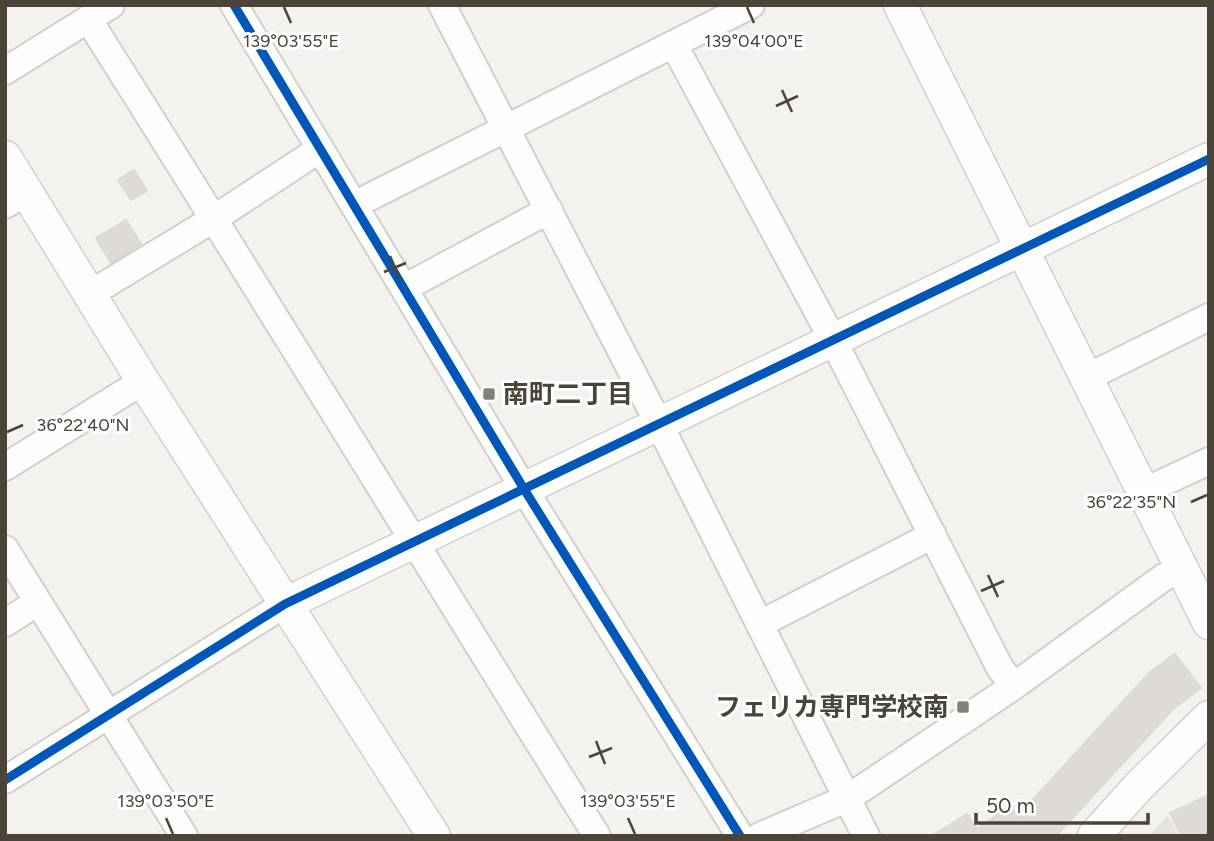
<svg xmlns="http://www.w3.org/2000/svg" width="1214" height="841" font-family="Figtree,'Noto Sans JP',sans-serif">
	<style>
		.parking { fill: #e6e3df }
		.building { fill: #dedbd6; stroke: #dcd9d4; stroke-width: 2 }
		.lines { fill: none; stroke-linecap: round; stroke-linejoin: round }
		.minor-casing { stroke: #d2d0cb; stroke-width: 30 }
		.tertiary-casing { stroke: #d2d0cb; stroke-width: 35 }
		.minor { stroke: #fdfdfc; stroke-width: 26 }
		.tertiary { stroke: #fdfdfc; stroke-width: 32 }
		.cycleway-casing { stroke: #fff; stroke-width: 13 }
		.cycleway { stroke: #0057b8; stroke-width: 9 }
		.ticks { fill: none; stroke: #4b4439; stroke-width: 2.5 }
		.poi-dot { fill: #868178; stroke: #fff; stroke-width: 2.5 }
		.labels { text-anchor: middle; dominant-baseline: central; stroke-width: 6; stroke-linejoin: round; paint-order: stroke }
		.poi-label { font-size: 26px; font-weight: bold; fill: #4b4439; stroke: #fff; text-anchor: start }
		.ticks-label { font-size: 18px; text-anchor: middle; fill: #4b4439; stroke: #fff; stroke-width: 6; stroke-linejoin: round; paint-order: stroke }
	</style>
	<rect width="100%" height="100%" fill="#f4f2ee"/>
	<!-- parking -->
	<path class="parking" d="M 1168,815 L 1178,836 L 1148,836 Z"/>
	<!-- building -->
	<path class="building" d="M 134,170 L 147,191 L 131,200 L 118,180 Z
		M 126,220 L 141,244 L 111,263 L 96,238 Z
		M 1175,654 L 1201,688 L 1173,709 L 1056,836 L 932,836 L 967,814 L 977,829 L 1010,806 L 1017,817 L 1149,673 Z
		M 1209,795 L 1209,836 L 1181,836 L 1170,813 Z"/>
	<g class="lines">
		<defs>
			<path id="minor" d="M 234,5 L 524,489 L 740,836
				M 442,5 L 659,424 L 866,836
				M 88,19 C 260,290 427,564 597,836
				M 674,45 L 833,340 L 1000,668 L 1014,686
				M 5,71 L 111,5
				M 5,205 L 26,192
				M 354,205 L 751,5
				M 404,288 L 549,210
				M 90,294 L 215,218 L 320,149
				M 1086,378 L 1209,317
				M 5,467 L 143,381
				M 1143,492 L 1209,461
				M 5,549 L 184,836
				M 5,623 L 38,602
				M 760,624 L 933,535
				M 5,780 L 285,604
				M 760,836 L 848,798 L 1014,686 L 1164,577 L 1182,570"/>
			<path id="tertiary" d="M 900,5 L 1209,623
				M 5,157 L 143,381 L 434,836
				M 285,604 L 1209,159
				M 1094,836 L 1139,786 L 1209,717"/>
		</defs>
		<!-- minor casing -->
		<use href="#minor" class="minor-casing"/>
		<!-- tertiary casing -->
		<use href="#tertiary" class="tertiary-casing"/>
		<!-- minor -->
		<use href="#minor" class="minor"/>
		<!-- tertiary -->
		<use href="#tertiary" class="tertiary"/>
		<defs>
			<path id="cycleway" d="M 234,5 L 524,489 L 740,836
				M 5,780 L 285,604 L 1209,159"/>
		</defs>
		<!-- cycleway casing -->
		<use href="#cycleway" class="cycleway-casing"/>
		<!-- cycleway -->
		<use href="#cycleway" class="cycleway"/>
	</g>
	<!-- ticks -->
	<path class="ticks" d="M 284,7 L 291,23M 747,7 L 754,23M 782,90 L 792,112M 776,106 L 798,96M 390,256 L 400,279M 384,272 L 406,263M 7,432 L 23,425M 1191,502 L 1207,495M 988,575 L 998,597M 981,591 L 1004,581M 596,741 L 605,764M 589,757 L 612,748M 166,818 L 173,834M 628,818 L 635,834"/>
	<!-- markers -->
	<g class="poi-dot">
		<rect x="482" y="387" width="14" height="14" rx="3.5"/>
		<rect x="956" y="700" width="14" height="14" rx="3.5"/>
	</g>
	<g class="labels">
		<!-- poi labels -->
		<g class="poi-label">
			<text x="503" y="394">南町二丁目</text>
			<text x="949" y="707" text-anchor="end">フェリカ専門学校南</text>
		</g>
	</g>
	<g class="ticks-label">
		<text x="291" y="47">139°03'55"E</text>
		<text x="754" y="47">139°04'00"E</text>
		<text x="83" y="431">36°22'40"N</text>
		<text x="1131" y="508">36°22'35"N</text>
		<text x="166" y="807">139°03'50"E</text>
		<text x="628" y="807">139°03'55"E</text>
	</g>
	<!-- border -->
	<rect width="1214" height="841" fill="none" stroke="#4b4439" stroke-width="14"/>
	<!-- scale -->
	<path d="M976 813v10h172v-10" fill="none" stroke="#4b4439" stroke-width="3.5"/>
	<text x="986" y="813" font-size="21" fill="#4b4439" stroke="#ffffff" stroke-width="5" paint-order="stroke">50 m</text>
</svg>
